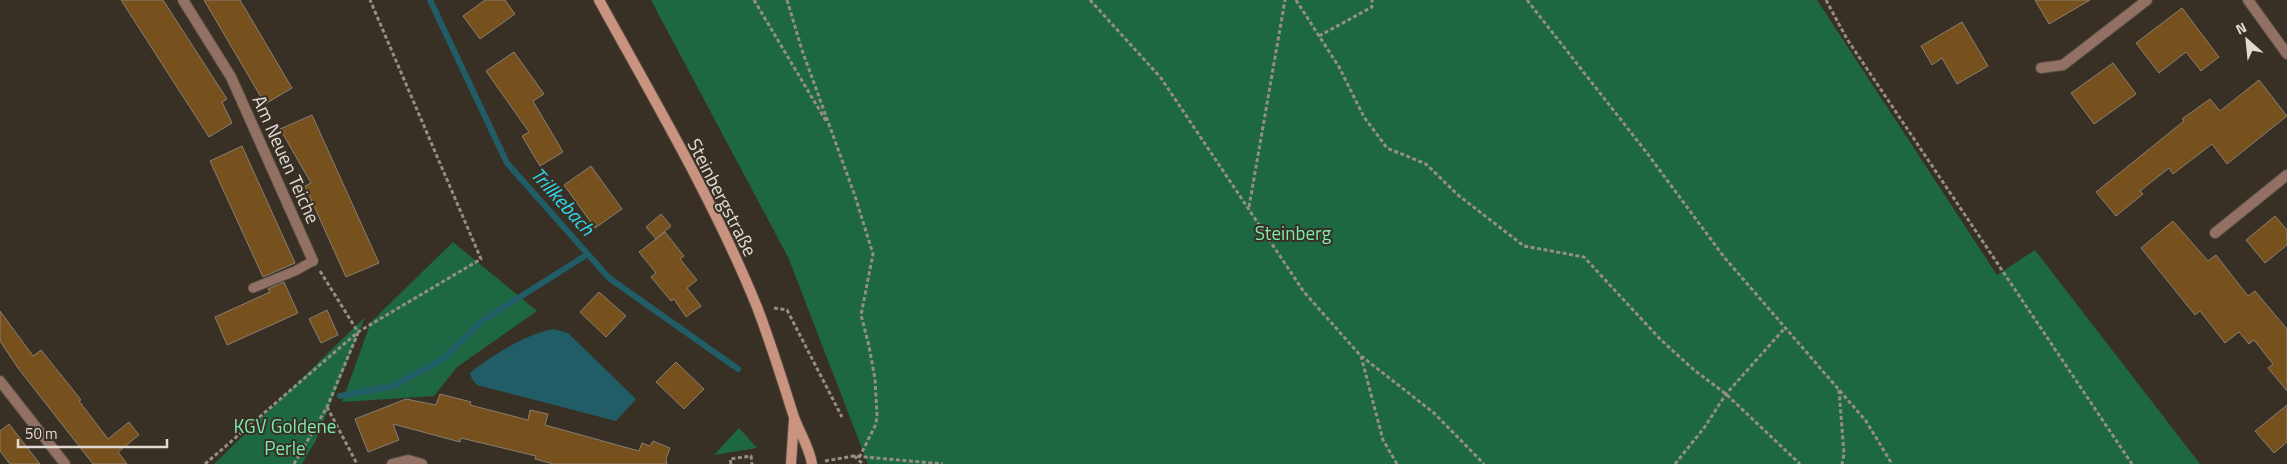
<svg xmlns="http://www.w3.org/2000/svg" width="2287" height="464" font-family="'Titillium Web',sans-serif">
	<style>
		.green { fill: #1d6743 }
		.water { fill: #205d66 }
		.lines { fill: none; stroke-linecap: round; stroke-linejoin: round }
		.stream { stroke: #205d66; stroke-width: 6 }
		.building { fill: #77511d; stroke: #887e72 }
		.lane-casing { stroke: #544b41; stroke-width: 11 }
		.street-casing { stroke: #544b41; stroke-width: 12 }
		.secondary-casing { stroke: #544b41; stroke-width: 12 }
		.path { stroke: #958e85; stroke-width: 3; stroke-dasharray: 4 2.5; stroke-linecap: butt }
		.lane { stroke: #927064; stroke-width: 9 }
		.street { stroke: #927064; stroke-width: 10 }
		.secondary { stroke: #c9937f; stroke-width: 10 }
		.labels { text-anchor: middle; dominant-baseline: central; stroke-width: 4; stroke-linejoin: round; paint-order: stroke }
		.street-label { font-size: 19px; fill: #e1dbd4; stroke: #393025 }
		.park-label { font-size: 19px; fill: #7beaad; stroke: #393025 }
		.water-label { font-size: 20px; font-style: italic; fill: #2cdcf4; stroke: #393025 }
	</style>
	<rect width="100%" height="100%" fill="#393025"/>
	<!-- green -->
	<path class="green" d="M 651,0 L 1817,0 L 1997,275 L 2035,250 L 2200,464 L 868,464 L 788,257 Z
		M 453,242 L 537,311 L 457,367 L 434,396 L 342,402 L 371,322 Z
		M 365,317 L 316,440 L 302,464 L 214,464 Z
		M 739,428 L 757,448 L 714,455 Z"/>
	<!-- water -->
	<path class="water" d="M 554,329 L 568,333 L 636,399 L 616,421 L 477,385 L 472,379 L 470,373 C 492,355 526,334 554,329 Z"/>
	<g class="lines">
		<!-- stream -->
		<path class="stream" d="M 430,0 L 507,163 L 609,278 L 738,369
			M 340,396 L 393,386 L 443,359 L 482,321 L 588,254"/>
	</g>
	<!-- building -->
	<path class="building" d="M 121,0 L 163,0 L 227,99 L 222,102 L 232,123 L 209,137 Z
		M 204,0 L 240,0 L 292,88 L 265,104 Z
		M 485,0 L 505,0 L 515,14 L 480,39 L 463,16 Z
		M 2035,0 L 2090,0 L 2049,24 Z
		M 2182,8 L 2219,57 L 2201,71 L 2186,52 L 2159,73 L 2136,43 Z
		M 1962,22 L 1988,66 L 1957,84 L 1942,58 L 1932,65 L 1921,46 Z
		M 514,52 L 544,94 L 533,101 L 563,152 L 540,166 L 522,136 L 529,132 L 486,71 Z
		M 2113,63 L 2136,94 L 2094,124 L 2071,93 Z
		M 2259,80 L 2287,116 L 2227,164 L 2212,144 L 2173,174 L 2169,168 L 2140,191 L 2143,194 L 2116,216 L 2096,192 L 2184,121 L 2182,119 L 2210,99 L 2220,111 Z
		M 312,115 L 379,263 L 346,277 L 305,186 L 311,183 L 280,129 Z
		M 242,146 L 295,263 L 263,277 L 210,161 Z
		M 591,166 L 622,209 L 595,228 L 564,185 Z
		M 661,214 L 671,226 L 656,239 L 646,227 Z
		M 2275,216 L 2287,230 L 2287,245 L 2265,263 L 2246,240 Z
		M 2173,221 L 2208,261 L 2216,255 L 2248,296 L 2255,291 L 2287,329 L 2287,391 L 2268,368 L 2273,364 L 2254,340 L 2249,344 L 2239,332 L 2225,343 L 2200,311 L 2195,315 L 2141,248 Z
		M 665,232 L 684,256 L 680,259 L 697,280 L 687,288 L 701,306 L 686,317 L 674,299 L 671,301 L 651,277 L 656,273 L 639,252 Z
		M 284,282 L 298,313 L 227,345 L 215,317 L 270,292 L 268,289 Z
		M 599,292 L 626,316 L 606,337 L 580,312 Z
		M 327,310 L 338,335 L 321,343 L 309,319 Z
		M 0,311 L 33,356 L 41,350 L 81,400 L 79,401 L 108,439 L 129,422 L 139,435 L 118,452 L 127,464 L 93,464 L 18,368 L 0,341 Z
		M 676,362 L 704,389 L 684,409 L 656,382 Z
		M 440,394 L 471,402 L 470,405 L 528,420 L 530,410 L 548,414 L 545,425 L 639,451 L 642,443 L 650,446 L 653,441 L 670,448 L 666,459 L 667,464 L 553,464 L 535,459 L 536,456 L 461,438 L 460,442 L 393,424 L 399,440 L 368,452 L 355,419 L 406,399 L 436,405 Z
		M 2287,405 L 2287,442 L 2274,453 L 2255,431 Z
		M 9,424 L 40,464 L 10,464 L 0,451 L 0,431 Z"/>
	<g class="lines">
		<defs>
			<path id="lane" d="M 253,288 L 295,271 L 313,261"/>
			<path id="street" d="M 183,0 L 231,77 L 313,261
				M 2248,0 L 2287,54
				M 2041,68 L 2063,65 L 2147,0
				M 2215,233 L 2287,175
				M 0,381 L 65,464
				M 392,464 L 408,460 L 422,464"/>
			<path id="secondary" d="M 599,0 C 654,100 714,201 757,307 C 770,341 781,376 792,411 C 797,429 809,445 812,464
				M 791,464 L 794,419"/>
		</defs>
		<!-- lane casing -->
		<use href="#lane" class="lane-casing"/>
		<!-- street casing -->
		<use href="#street" class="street-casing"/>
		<!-- secondary casing -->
		<use href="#secondary" class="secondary-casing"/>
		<!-- path -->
		<path class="path" d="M 754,0 L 826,121
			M 787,0 L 802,50 L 855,196 L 873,254 L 861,315 L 869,346 L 875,379 L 877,415 L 876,424 L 860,456
			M 1090,0 L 1161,78 L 1304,292 L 1360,355 L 1434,413 L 1484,464
			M 1296,0 L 1339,67 L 1364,117 L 1387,148 L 1426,164 L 1458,195 L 1524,246 L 1584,257 L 1660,339 L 1694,370 L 1726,394 L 1800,464
			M 1527,0 L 1647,153 L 1724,257 L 1866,421 L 1892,464
			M 1826,0 L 1847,39 L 2132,464
			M 1319,36 L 1372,7 L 1372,0
			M 1249,207 L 1285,0
			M 320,271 L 358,332
			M 774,308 L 787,310 L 842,417
			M 1361,356 L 1383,440 L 1397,464
			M 1839,390 L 1844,454 L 1842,464
			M 327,407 L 357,464
			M 854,456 L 863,464
			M 825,461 L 854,456 L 943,464
			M 205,464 L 358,332 L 481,259 L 370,0
			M 294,464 L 327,407 L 358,333
			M 731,464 L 730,459 L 751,456 L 752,464
			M 1675,464 L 1704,428 L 1726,394 L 1784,329"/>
		<!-- lane -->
		<use href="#lane" class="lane"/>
		<!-- street -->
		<use href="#street" class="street"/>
		<!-- secondary -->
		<use href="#secondary" class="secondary"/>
	</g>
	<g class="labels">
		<!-- street labels -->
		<g class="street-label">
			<text transform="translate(287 159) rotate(66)">Am Neuen Teiche</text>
			<text transform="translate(723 197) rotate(63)">Steinbergstraße</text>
		</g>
		<!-- park labels -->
		<g class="park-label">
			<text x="1293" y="232">Steinberg</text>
			<text x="285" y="425">KGV Goldene<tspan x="285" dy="22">Perle</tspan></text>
		</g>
		<!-- water labels -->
		<g class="water-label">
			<text transform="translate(563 201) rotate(48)">Trillkebach</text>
		</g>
	</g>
	<!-- north arrow -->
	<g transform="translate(2247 40) rotate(333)" stroke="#393025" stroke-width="4" paint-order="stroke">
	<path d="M0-4L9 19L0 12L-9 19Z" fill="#e1dbd4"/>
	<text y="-8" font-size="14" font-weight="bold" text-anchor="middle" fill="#e1dbd4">N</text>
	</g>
	<!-- scale -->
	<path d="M18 439v8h149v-8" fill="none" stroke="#e1dbd4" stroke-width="2.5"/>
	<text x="25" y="439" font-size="15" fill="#e1dbd4" stroke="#393025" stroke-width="4" paint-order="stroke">50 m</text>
</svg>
